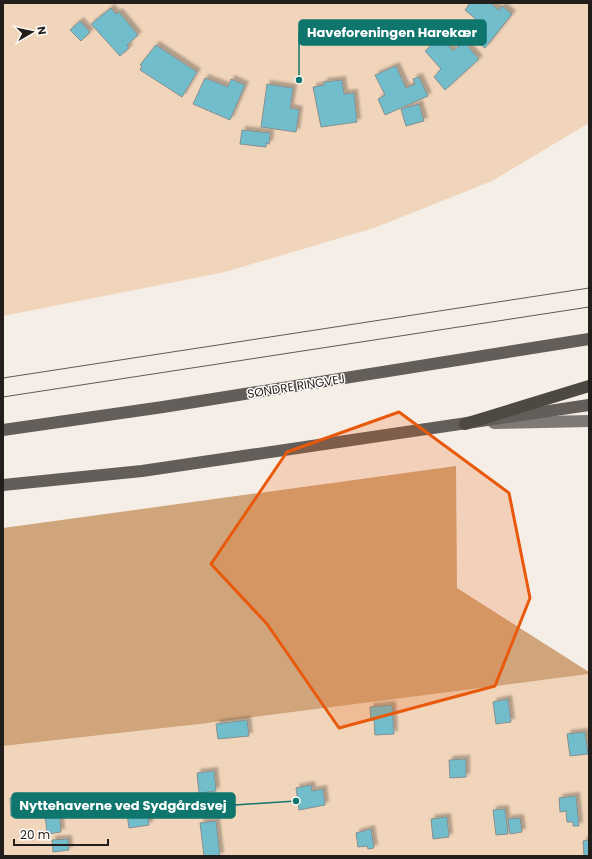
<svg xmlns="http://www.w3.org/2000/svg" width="592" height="859" font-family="Poppins,sans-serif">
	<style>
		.green { fill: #f1d5ba }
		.forest { fill: #d1a57b }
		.building { fill: #72bdcb; stroke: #858f90; filter: url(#shadow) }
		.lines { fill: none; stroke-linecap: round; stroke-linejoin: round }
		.secondary { stroke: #7e7975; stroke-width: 12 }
		.primary { stroke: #645e5a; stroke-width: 12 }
		.highway { stroke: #4d4842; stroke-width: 12 }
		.tram { stroke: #5f5b58; stroke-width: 1 }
		.marked { fill: #e8590c; fill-opacity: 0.2; stroke: #e8590c; stroke-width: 3; stroke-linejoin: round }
		.labels { text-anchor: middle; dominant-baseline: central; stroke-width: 3; stroke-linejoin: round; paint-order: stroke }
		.street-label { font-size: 12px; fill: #211e1c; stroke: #fffcf9 }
		.leader { fill: none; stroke: #0f766e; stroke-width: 1.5 }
		.callout-dot { fill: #0f766e; stroke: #fffcf9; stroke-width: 1.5 }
		.callout { fill: #0f766e; stroke: #0f766e; stroke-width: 1.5 }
		.callout-label { font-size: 13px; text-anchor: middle; font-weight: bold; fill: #fff }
	</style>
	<defs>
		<filter id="shadow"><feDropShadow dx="3.5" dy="-3.5" stdDeviation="1" flood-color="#0004"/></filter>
	</defs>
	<rect width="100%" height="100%" fill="#f5eee7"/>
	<!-- green -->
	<path class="green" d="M 3,3 L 589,3 L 589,123 L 492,181 L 374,228 L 225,272 L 3,316 Z
		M 589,674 L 589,856 L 3,856 L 3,746 L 200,724 Z"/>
	<!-- forest -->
	<path class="forest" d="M 456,466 L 457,588 L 589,672 L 589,674 L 200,724 L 3,746 L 3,528 Z"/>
	<!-- building -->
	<path class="building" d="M 470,3 L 490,3 L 499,10 L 502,6 L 512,14 L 485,48 L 473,39 L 484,26 L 465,10 Z
		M 111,8 L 116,14 L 119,12 L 138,35 L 127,45 L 129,48 L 120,56 L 91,24 Z
		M 80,21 L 90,32 L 81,41 L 70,30 Z
		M 441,37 L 453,51 L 464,42 L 479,59 L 445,90 L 434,77 L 441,69 L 425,51 Z
		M 156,45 L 197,72 L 182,97 L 140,70 L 142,66 L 140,65 Z
		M 396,66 L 406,88 L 415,84 L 413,79 L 419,77 L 428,96 L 385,115 L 378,99 L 385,95 L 375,75 Z
		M 205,78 L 228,87 L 231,79 L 245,85 L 230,120 L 193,104 Z
		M 342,80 L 344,94 L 354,93 L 357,122 L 321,127 L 313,87 L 324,85 L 324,82 Z
		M 267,84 L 293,88 L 290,108 L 299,110 L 296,132 L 261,127 Z
		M 419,104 L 424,121 L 406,126 L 401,109 Z
		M 242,130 L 270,133 L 269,144 L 266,143 L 266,147 L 240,144 Z
		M 508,699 L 511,722 L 496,724 L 493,702 Z
		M 392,705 L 394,734 L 375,735 L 374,720 L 371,720 L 370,707 Z
		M 247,720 L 249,736 L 218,739 L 216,724 Z
		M 585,732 L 588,754 L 570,756 L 567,734 Z
		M 466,759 L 466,777 L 450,778 L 449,760 Z
		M 214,771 L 216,791 L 199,793 L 197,773 Z
		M 311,785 L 312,791 L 323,789 L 325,805 L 299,810 L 296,788 Z
		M 576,796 L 579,826 L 573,826 L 573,822 L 567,822 L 566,811 L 560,812 L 559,798 Z
		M 21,797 L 23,815 L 11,816 L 10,798 Z
		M 147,809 L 149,825 L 129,828 L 127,814 Z
		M 505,809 L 508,834 L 496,835 L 493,810 Z
		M 59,811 L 61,832 L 47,834 L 45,813 Z
		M 447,817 L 449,837 L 433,839 L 431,819 Z
		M 520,818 L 522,832 L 510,834 L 508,819 Z
		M 216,821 L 220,856 L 204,856 L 200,823 Z
		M 371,829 L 374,848 L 368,849 L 367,846 L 358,847 L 356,833 Z
		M 68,839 L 69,850 L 53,852 L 52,840 Z
		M 589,840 L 589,856 L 584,856 L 583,841 Z"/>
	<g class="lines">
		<!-- secondary -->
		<path class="secondary" d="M 494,423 L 589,421"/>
		<!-- primary -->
		<path class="primary" d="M 3,430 L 163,407 L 589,339
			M 3,485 L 142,471 L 589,405"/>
		<!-- highway -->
		<path class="highway" d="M 465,424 L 589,386"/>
		<!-- tram -->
		<path class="tram" d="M 3,378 L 589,288
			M 3,397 L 589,307"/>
	</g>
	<!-- marked area -->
	<path class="marked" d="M 399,412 L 509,493 L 530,598 L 495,686 L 339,728 L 267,624 L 211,564 L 287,452 Z"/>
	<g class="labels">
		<!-- street labels -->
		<g class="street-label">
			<text transform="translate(296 386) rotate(-9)">SØNDRE RINGVEJ</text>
		</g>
	</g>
	<!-- callouts -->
	<path class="leader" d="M299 80L299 33M296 801L235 805"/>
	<g class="callout-dot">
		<circle cx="299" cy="80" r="4"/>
		<circle cx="296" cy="801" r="4"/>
	</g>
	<g class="callout">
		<rect x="299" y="20" width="187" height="25" rx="4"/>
		<rect x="12" y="793" width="223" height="25" rx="4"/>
	</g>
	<g class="callout-label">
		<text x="392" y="37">Haveforeningen Harekær</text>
		<text x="123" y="810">Nyttehaverne ved Sydgårdsvej</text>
	</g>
	<!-- border -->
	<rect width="592" height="859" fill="none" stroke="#211e1c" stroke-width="8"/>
	<!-- north arrow -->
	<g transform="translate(32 32) rotate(81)" stroke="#fffcf9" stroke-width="3" paint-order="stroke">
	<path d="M0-3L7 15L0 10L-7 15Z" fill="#211e1c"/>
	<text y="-6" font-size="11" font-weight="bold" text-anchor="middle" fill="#211e1c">N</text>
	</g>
	<!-- scale -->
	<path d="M14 839v6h94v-6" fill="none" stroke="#211e1c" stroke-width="2"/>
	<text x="20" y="839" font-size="12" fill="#211e1c" stroke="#fffcf9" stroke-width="3" paint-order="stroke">20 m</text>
</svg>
